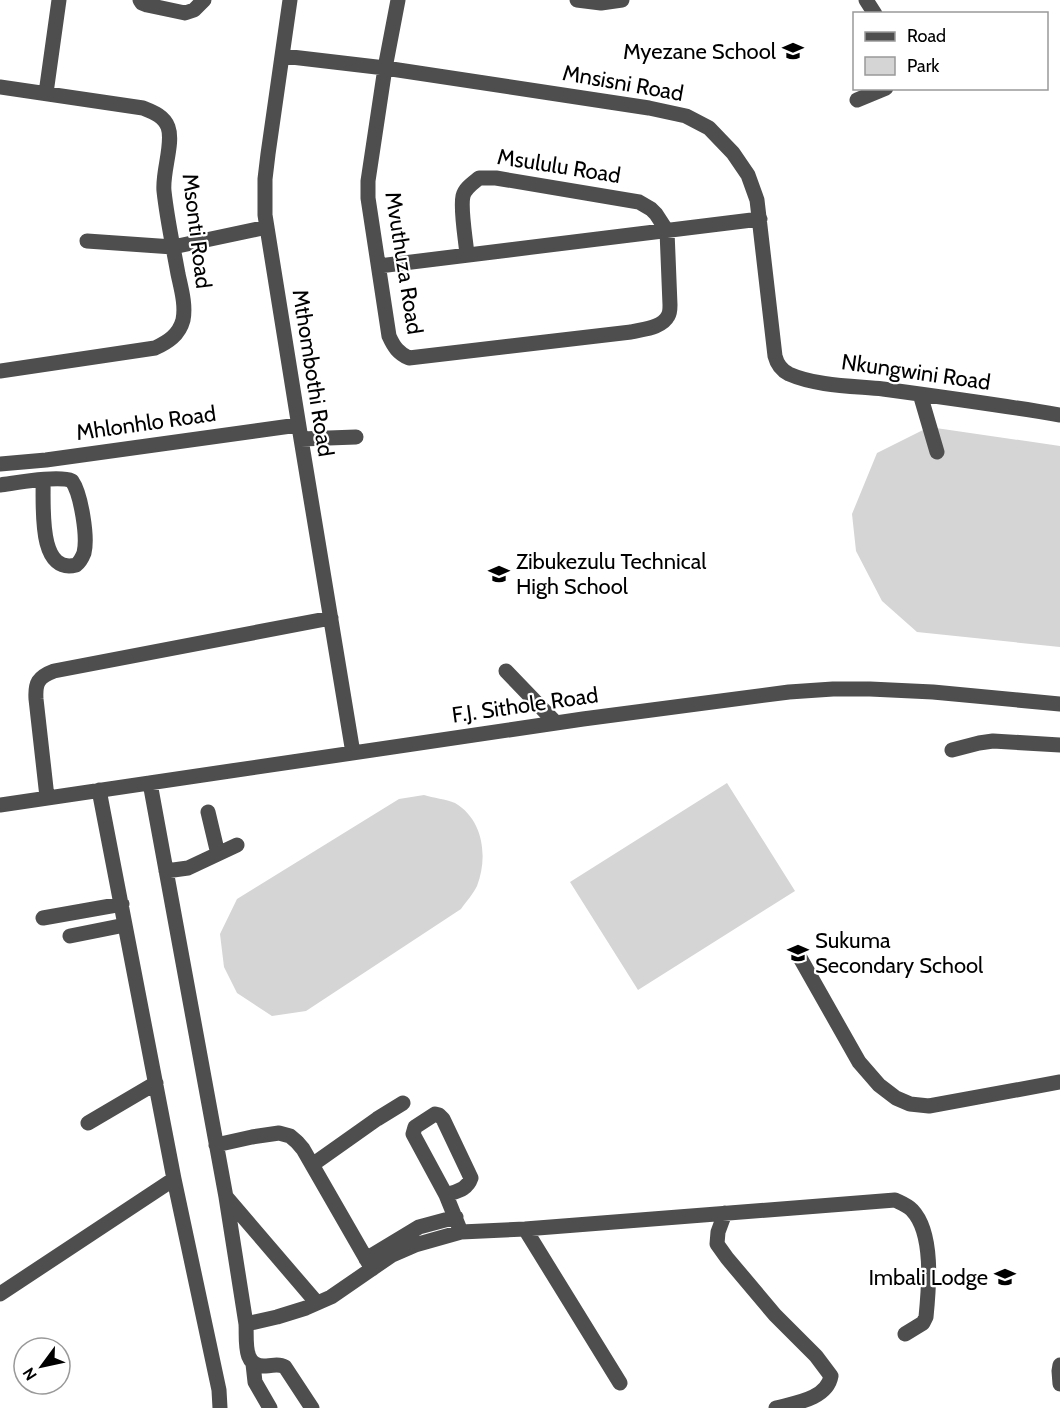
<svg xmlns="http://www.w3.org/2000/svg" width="1060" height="1408" font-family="Cabin,sans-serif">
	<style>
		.green { fill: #d5d5d5 }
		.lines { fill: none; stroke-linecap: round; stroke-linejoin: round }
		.minor { stroke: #4e4e4e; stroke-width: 15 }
		.labels { text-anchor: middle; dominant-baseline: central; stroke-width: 4.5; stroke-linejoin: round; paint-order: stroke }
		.poi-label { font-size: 22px; fill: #000; stroke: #fff; text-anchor: end }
		.street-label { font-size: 22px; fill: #000; stroke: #fff }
	</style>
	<rect width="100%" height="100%" fill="#fff"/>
	<!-- green -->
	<path class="green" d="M 929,427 L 1060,446 L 1060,647 L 917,632 L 882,601 L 856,551 L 852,514 L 877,453 Z
		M 727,783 L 795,891 L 638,990 L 570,882 Z
		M 424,795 C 433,798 446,799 455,803 C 484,820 488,858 477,886 C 473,894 466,902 461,909 L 306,1011 L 272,1016 L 237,993 L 224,967 L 220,934 L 237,899 L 399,799 Z"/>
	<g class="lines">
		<!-- minor -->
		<path class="minor" d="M 140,0 L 142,3 L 147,5 L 185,13 L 194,10 L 204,0
			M 290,0 L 268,154 L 265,179 L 265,215 L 301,439 L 353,753
			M 398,0 L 385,68 L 368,181 L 368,198 L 389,336 C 394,347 398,353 409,358 L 631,332 C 643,329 662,328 668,316 C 670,313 670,309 670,305 L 667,231 L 656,214 L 651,209 L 639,202 L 496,178 L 479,178 C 473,183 465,188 463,196 C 460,209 466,241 467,255
			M 577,0 L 601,3 L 622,0
			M 866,0 L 875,14
			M 283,56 L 385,68 L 649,108 L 686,116 L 709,128 L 733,153 L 748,175 L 757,200 L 775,356 C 777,364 781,370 789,374 C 816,386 853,386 883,389 C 942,397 1001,405 1060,415
			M 0,87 L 143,108 C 153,112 164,116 168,127 C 174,143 162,172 164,191 C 167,219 173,246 178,274 C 181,288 186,305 183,320 C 179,335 168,342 155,348 L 0,371
			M 46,93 L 59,0
			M 857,100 L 886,88
			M 87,241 L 173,247 L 267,227
			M 379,266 L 760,219
			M 920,394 L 937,452
			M 301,439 L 356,437
			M 0,464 L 46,460 L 298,425
			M 0,485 C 16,483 59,475 72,481 C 81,494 88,537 84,553 C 82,558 80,562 76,565 C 37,575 44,503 43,480
			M 506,671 L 556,723
			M 952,750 L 979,743 L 993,741 L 1060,745
			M 150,783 L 226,1197 L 246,1324 L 277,1317 L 306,1308 L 331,1297 L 392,1255 L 415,1245 L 461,1232 L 525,1229 L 895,1200 C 901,1203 907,1205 912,1210 C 934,1233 929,1287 926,1317 L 923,1323 L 905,1334
			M 99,790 L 174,1179 L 219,1390 L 220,1408
			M 47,797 L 36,699 C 35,683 38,677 54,671 L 331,618
			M 0,805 L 583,719 L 789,692 L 833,689 L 870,689 L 933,692 L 1060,704
			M 208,812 L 218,854
			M 166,871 L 188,868 L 237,845
			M 43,918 L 122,904
			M 70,936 L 125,925
			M 799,956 L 859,1062 L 879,1085 L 896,1098 L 910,1104 L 929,1106 L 1060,1082
			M 88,1123 L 156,1083
			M 216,1145 L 252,1137 L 279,1133 L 290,1136 L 297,1142 L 303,1149 L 372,1269
			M 312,1165 L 377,1119 L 403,1103
			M 446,1195 C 457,1191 467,1190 471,1178 L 443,1119 L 439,1115 L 435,1114 L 415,1127 L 413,1134 L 446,1195 L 461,1232
			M 227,1198 L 317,1303
			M 725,1213 L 718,1232 L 717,1244 L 727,1258 L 775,1315 L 816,1356 L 831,1376 C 827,1399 795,1403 776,1408
			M 525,1229 L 620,1383
			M 366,1259 L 419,1227 L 456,1217
			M 0,1294 L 174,1179
			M 246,1324 C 247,1340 242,1368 266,1366 C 273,1366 278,1363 285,1367 L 312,1408
			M 253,1364 L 255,1382 L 270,1408
			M 1060,1365 L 1059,1371 L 1060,1384"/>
	</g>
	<!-- icons -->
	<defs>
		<symbol id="school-bare" viewBox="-9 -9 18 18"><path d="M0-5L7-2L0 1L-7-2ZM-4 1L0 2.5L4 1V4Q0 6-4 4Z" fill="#000" stroke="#fff" stroke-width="2.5" paint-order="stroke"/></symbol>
	</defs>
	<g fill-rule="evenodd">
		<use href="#school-bare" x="778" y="36" width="30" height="30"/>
		<use href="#school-bare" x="484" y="559" width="30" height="30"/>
		<use href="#school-bare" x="783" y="938" width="30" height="30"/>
		<use href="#school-bare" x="990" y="1262" width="30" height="30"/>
	</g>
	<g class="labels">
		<!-- poi labels -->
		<g class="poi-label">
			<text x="776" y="51">Myezane School</text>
			<text x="516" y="561" text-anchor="start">Zibukezulu Technical<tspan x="516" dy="25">High School</tspan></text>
			<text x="815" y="940" text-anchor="start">Sukuma<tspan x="815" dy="25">Secondary School</tspan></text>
			<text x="988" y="1277">Imbali Lodge</text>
		</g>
		<!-- street labels -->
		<g class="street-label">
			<text transform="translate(623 83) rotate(10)">Mnsisni Road</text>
			<text transform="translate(559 166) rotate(9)">Msululu Road</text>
			<text transform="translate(197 231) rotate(83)">Msonti Road</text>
			<text transform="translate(404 263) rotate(81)">Mvuthuza Road</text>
			<text transform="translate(916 372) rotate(8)">Nkungwini Road</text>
			<text transform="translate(313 373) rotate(81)">Mthombothi Road</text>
			<text transform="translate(146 423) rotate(-8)">Mhlonhlo Road</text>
			<text transform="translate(525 705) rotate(-8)">F.J. Sithole Road</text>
		</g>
	</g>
	<!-- legend -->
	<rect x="853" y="12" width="195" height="78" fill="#ffffff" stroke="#999999" stroke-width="1.5"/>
	<rect x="865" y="32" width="30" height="9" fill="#4e4e4e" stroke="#999999" stroke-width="1.5"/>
	<text x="907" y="42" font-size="18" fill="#000000">Road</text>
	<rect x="865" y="57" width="30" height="18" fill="#d5d5d5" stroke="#999999" stroke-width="1.5"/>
	<text x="907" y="72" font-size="18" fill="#000000">Park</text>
	<!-- north arrow -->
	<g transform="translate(42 1366) rotate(237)"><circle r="28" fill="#ffffff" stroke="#999999" stroke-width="1.5"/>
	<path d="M0-4.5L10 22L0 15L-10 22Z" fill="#000000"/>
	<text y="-9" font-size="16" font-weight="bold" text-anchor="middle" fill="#000000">N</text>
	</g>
</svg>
